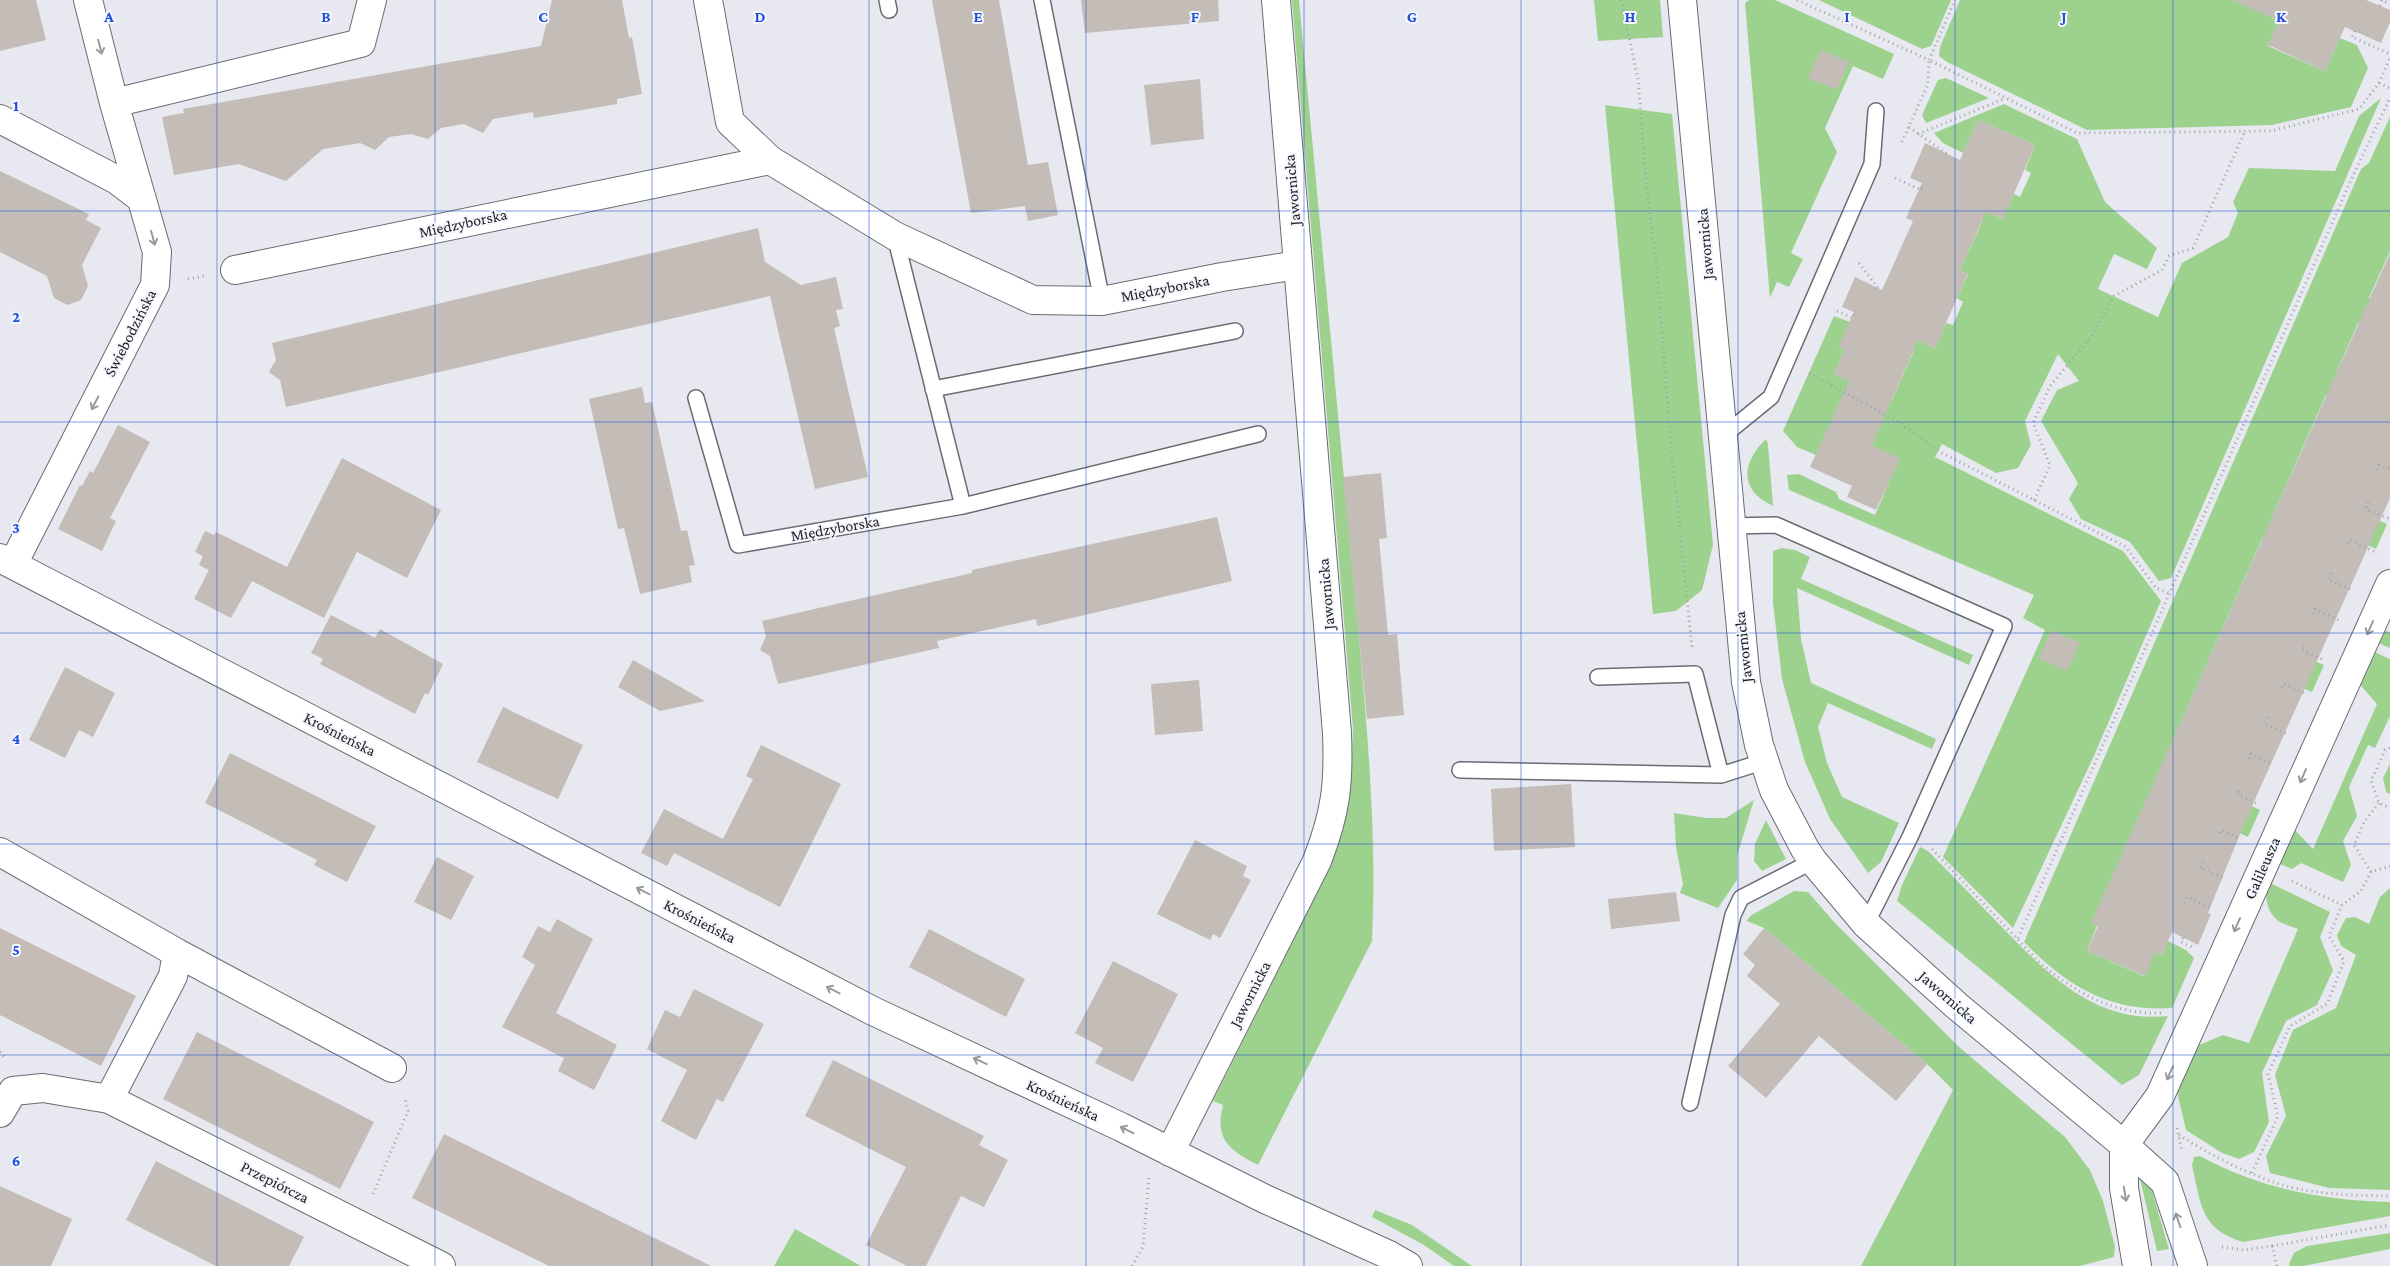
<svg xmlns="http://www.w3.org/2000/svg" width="2390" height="1266" font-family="'Crimson Pro',serif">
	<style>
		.green { fill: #9dd28e }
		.building { fill: #c3bcb7 }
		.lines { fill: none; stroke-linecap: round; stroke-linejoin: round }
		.service-casing { stroke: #6b6c73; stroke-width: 18 }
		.minor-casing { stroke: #6b6c73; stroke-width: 30 }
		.path { stroke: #a2a2a8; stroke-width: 3; stroke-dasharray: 1 4; stroke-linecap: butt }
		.service { stroke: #fff; stroke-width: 15 }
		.minor { stroke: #fff; stroke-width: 28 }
		.oneway { stroke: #9a9a9b }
		.grid { fill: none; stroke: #1d4ed8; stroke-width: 1; stroke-opacity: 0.55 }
		.labels { text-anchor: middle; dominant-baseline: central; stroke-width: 4; stroke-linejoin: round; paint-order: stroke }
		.street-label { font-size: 16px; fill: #1e1f21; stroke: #f5f6fe }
		.grid-label { font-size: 16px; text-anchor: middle; font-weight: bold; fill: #1d4ed8; stroke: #f5f6fe; stroke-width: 4; stroke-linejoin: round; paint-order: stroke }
	</style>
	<rect width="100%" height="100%" fill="#e8e8f0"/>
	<!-- green -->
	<path class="green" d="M 1292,0 L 1299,0 L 1359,638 C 1368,738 1377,840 1372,941 L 1258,1165 C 1230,1150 1214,1140 1223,1105 L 1213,1101 L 1328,871 L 1344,823 L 1351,779 L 1353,729 Z
		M 1594,0 L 1660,0 L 1663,37 L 1598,41 Z
		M 1749,0 L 1775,0 L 1894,54 L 1883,79 L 1853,66 L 1825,128 L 1837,152 L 1791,253 L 1803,259 L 1789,287 L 1777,282 L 1770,298 L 1745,3 Z
		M 1819,0 L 1951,0 L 1931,46 L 1922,49 Z
		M 1960,0 L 2280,0 L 2272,18 L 2279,21 L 2268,46 L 2325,71 L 2340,38 L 2357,45 L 2368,68 L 2351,107 L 2272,125 L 2087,130 L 1947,62 L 1939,56 L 1940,47 Z
		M 1946,78 L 1989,98 L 1926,123 L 1922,115 L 1938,80 Z
		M 2381,98 L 2171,578 L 2159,581 L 2130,542 L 2081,519 L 2069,499 L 2078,483 L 2041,421 L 2057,390 L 2079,381 L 2058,354 L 2025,421 L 2031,445 L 2018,468 L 1996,473 L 1942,444 L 1935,457 L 2123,551 L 2161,601 L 2093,758 L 2013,928 L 1943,857 L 2045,630 L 2023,618 L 2034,595 L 1789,490 L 1787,475 L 1799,474 L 1836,492 L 1839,499 L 1875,515 L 1899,459 L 1816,455 L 1797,447 L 1783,431 L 1834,316 L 1850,322 L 1839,347 L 1845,349 L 1834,374 L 1892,400 L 1914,350 L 1911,337 L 1935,348 L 1946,323 L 1953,325 L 1963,302 L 1957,298 L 1968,274 L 1960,270 L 1982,222 L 1979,208 L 2002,219 L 2014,194 L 2020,197 L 2031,173 L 2025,170 L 2035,145 L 1978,120 L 1963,153 L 1943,143 L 1934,133 L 2004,104 L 2077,139 L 2105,202 L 2157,248 L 2147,269 L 2114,254 L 2098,289 L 2158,317 L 2182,263 L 2228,237 L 2238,213 L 2233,202 L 2249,168 L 2335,171 L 2359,116 Z
		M 1605,105 L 1672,114 L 1713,545 L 1702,590 L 1676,611 L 1653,614 Z
		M 2390,117 L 2390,251 L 2369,298 L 2376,301 L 2365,325 L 2358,323 L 2337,371 L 2343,374 L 2333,397 L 2326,395 L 2273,515 L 2279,518 L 2269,541 L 2262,539 L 2145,803 L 2087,951 L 2144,976 L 2155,952 L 2162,955 L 2168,941 L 2186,950 L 2194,958 L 2172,1008 C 2109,1012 2067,986 2024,942 L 2361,169 L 2369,163 Z
		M 1766,439 L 1768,444 L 1773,506 C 1738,490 1742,462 1766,439 Z
		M 2361,513 L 2387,524 L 2376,549 L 2340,532 Z
		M 1782,548 L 1795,550 L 1810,557 L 1801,579 L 1973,655 L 1969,665 L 1797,588 L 1801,639 L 1811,683 L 1936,739 L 1932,749 L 1828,703 L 1818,727 L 1827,763 L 1842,797 L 1899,823 L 1881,862 L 1868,873 L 1830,819 L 1805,762 L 1782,679 L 1773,603 L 1773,551 Z
		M 2387,631 L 2390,632 L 2390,648 L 2374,641 L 2382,632 Z
		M 2285,648 L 2324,665 L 2312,692 L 2272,675 Z
		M 2370,650 L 2390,659 L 2390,716 L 2375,748 L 2368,745 L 2349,787 L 2357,816 L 2343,841 L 2351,865 L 2343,882 L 2301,863 L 2292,869 L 2276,862 L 2292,827 L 2313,849 L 2377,704 L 2356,680 Z
		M 2390,764 L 2390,794 L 2386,792 L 2383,778 Z
		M 2218,790 L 2260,810 L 2248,837 L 2206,818 Z
		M 1754,800 L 1737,856 L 1737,880 L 1718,908 L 1680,893 L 1683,884 L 1676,847 L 1674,813 L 1706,818 L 1726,818 Z
		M 1766,820 L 1786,859 L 1762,871 L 1754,861 L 1755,844 Z
		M 1920,847 L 1928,851 C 1951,874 1974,898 1997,922 C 2045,971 2093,1024 2168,1016 L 2139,1075 L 2122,1085 L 1897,901 L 1902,885 Z
		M 2268,882 L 2330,912 L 2320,937 L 2333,970 L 2317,1005 L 2286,1021 L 2262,1073 L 2269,1122 L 2254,1152 L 2239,1159 L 2222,1153 L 2186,1130 L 2177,1092 L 2197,1046 L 2223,1035 L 2249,1043 L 2298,929 C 2291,926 2281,924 2276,919 C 2266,910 2264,893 2268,882 Z
		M 2390,888 L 2390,1190 L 2329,1188 L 2270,1173 L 2266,1156 L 2286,1116 L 2275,1075 L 2293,1030 L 2336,1008 L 2356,955 L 2341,946 L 2337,935 L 2346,918 L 2355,917 L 2369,924 L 2380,897 Z
		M 1794,891 L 1808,892 L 1835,923 L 1958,1046 L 2065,1137 L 2090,1170 L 2103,1201 L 2115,1246 L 2114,1257 L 2080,1266 L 1861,1266 L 1953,1090 L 1927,1064 L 1764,928 L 1747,921 L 1750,916 Z
		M 2200,1156 C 2261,1189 2321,1200 2390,1202 L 2390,1216 L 2243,1242 C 2200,1229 2201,1204 2192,1165 L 2194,1157 Z
		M 2143,1175 L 2148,1178 L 2169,1249 L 2157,1251 L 2140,1179 Z
		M 1375,1210 L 1412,1225 L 1472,1266 L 1454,1266 L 1424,1245 L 1372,1217 Z
		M 795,1229 L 861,1266 L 774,1266 Z
		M 2390,1233 L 2390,1249 L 2303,1266 L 2290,1266 L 2289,1264 L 2294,1253 L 2307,1246 Z"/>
	<!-- building -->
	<path class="building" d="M 0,0 L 36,0 L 46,40 L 0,51 Z
		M 552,0 L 622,0 L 629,38 L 632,37 L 642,94 L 617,99 L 617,104 L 534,118 L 533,112 L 493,119 L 483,133 L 464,124 L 441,128 L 428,139 L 411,134 L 389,137 L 375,150 L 360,143 L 323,149 L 286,181 L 239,164 L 174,175 L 162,117 L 184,113 L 183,109 L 541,46 Z
		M 932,0 L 999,0 L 1028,165 L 1048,162 L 1058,215 L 1028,221 L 1025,206 L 971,213 Z
		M 1081,0 L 1218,0 L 1219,21 L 1085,33 Z
		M 2232,0 L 2366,0 L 2390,10 L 2390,22 L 2381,43 L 2345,27 L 2325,71 L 2268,45 L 2279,21 Z
		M 1821,50 L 1849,62 L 1837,90 L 1808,78 Z
		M 1200,79 L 1204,139 L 1151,145 L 1144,85 Z
		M 1978,120 L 2035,145 L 2003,219 L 1986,212 L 1960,270 L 1968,273 L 1935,348 L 1918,340 L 1872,445 L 1900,459 L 1876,510 L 1847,497 L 1852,486 L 1810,467 L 1849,381 L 1834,374 L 1845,349 L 1838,347 L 1854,312 L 1842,307 L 1855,277 L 1882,290 L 1913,221 L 1906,218 L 1922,183 L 1910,178 L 1925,143 L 1960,160 Z
		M 0,171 L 89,214 L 86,220 L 101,228 L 82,265 L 88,286 L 81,300 L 67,305 L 54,298 L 47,276 L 0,252 Z
		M 758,228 L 765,262 L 801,285 L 836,277 L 843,309 L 836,310 L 840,326 L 834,328 L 868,477 L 815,489 L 770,296 L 286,407 L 280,380 L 269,372 L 276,360 L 272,343 Z
		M 2390,253 L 2390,498 L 2244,824 L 2208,913 L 2211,914 L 2198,945 L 2172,932 L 2162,955 L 2155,952 L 2145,976 L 2087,951 L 2098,926 L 2091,923 Z
		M 642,387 L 645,403 L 652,402 L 681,531 L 687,530 L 695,565 L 689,566 L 692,582 L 640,594 L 624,528 L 618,529 L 589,399 Z
		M 118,425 L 150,442 L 110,518 L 116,521 L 102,551 L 58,529 L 80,485 L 82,486 L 90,471 L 93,473 Z
		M 342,458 L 441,510 L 407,578 L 357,552 L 324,618 L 252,581 L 231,618 L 194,599 L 209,570 L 199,565 L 203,556 L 195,552 L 205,531 L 214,535 L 216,532 L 287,567 Z
		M 1381,473 L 1387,538 L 1379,539 L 1388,635 L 1397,634 L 1404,715 L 1367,719 L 1343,477 Z
		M 1217,517 L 1232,581 L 1037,626 L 1036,619 L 937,641 L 939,648 L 778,684 L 770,656 L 760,650 L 766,636 L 762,621 L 972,573 L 972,570 Z
		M 331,615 L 375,638 L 380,629 L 443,664 L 428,695 L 425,693 L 415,714 L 320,664 L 323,659 L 311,653 Z
		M 2051,630 L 2080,643 L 2067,671 L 2039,659 Z
		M 633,660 L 705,701 L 660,711 L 618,687 Z
		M 65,667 L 115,693 L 93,737 L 79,730 L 65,758 L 29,740 Z
		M 1199,680 L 1203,731 L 1155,735 L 1151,684 Z
		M 503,707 L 583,745 L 558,799 L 477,762 Z
		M 761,745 L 841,784 L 780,907 L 674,853 L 667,866 L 641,853 L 664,809 L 723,839 L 753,779 L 746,776 Z
		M 230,753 L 376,826 L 347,882 L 314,865 L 317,860 L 205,803 Z
		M 1571,784 L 1575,847 L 1494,851 L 1491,789 Z
		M 1195,840 L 1247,866 L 1243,876 L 1251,880 L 1220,938 L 1213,934 L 1210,940 L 1157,914 Z
		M 437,857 L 474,876 L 451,920 L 414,902 Z
		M 1676,892 L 1680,921 L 1611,929 L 1608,899 Z
		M 557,919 L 593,939 L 556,1013 L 617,1045 L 594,1090 L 558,1071 L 564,1058 L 502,1027 L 535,965 L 522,957 L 538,926 L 550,932 Z
		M 0,928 L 136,996 L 101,1066 L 0,1015 Z
		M 1764,928 L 1927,1064 L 1896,1101 L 1819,1036 L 1766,1098 L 1728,1066 L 1780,1004 L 1747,976 L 1755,965 L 1743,954 Z
		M 929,929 L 1025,979 L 1006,1017 L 909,967 Z
		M 1113,961 L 1178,994 L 1133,1082 L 1095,1063 L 1103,1048 L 1075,1033 Z
		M 694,989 L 764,1024 L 723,1102 L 717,1099 L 696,1140 L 661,1121 L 687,1070 L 647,1049 L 665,1010 L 680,1017 Z
		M 197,1032 L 374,1122 L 340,1189 L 163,1099 Z
		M 833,1060 L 984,1136 L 979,1145 L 1008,1160 L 984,1207 L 961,1196 L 926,1266 L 907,1266 L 866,1245 L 906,1167 L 805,1116 Z
		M 444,1134 L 711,1266 L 549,1266 L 412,1198 Z
		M 156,1161 L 304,1237 L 289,1266 L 216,1266 L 126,1220 Z
		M 0,1186 L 72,1219 L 51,1266 L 0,1266 Z"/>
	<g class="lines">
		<defs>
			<path id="service" d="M 887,0 L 889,10
				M 1042,0 L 1102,301
				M 933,389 L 1235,331
				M 696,398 L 738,545 L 963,506 L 895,236
				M 1723,436 L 1771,397 L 1872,164 L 1876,111
				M 963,506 L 1258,434
				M 1731,526 L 1776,525 L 2004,626 L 1910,837 L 1866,924
				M 1598,677 L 1695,674 L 1721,775
				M 1460,770 L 1721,775 L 1765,761
				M 1690,1103 L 1733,915 L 1741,898 L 1813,861"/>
			<path id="minor" d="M 708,0 L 730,122 L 770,160 L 895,236 L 1033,300 L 1102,301 L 1222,277 L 1298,265
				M 1682,0 L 1746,682 L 1759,745 L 1774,790 L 1805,849 L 1813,861 L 1866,924 L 1957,1006 L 2124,1145 L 2165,1182 L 2193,1266
				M 114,103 L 361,43 L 372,0
				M 0,119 L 117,180 L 142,199
				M 235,270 L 770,160
				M 0,558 L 873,1011 L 1121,1127 L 1265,1199 L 1389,1255 L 1408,1266
				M 13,564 L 155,285 L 157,252 L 114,103 L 88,0
				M 0,852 L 177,953 L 173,976 L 109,1099 L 43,1088 L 13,1091 L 0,1113
				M 177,953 L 392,1068
				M 109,1099 L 441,1266
				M 2124,1145 L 2160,1096 L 2390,584
				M 2124,1145 L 2124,1188 L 2137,1266
				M 1170,1152 L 1317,861 C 1336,812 1339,784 1337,733 L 1276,0"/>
		</defs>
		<!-- service casing -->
		<use href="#service" class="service-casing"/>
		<!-- minor casing -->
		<use href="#minor" class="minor-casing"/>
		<!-- path -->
		<path class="path" d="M 1621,0 L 1638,79 L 1646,181 L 1658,283 L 1670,434 L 1692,647
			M 1797,0 L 1929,60 L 1955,0
			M 2380,6 L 2382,0 L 2390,4
			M 2355,31 L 2352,37 L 2390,54
			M 2379,83 L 2390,88
			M 1909,127 L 1947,154
			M 1918,134 L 2006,98
			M 1902,142 L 1928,84 L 1929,60 L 2077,133 L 2271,131 L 2359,109 L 2379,83 L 2390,58
			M 1895,178 L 1921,190 L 1923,184
			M 1859,263 L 1878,288
			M 188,279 L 204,276
			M 1837,311 L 1853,318 L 1855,312
			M 1809,373 L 1898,422 L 1942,453 L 2126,547 L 2156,588 L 2169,593
			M 2377,470 L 2379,465 L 2390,469
			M 2034,500 L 2050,465 L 2033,423 L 2050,386 L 2090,338 L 2114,296 L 2162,270 L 2169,256 L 2193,248 L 2245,131
			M 2368,502 L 2366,507 L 2368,510 L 2390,519
			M 2348,544 L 2350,540 L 2377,553
			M 2331,573 L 2328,579 L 2352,590
			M 2313,614 L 2315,609 L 2339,620
			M 2304,646 L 2302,650 L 2322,659
			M 2282,688 L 2284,684 L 2306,694
			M 2267,717 L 2264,724 L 2287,734
			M 2390,748 L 2385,750 L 2371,781 L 2379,803 L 2390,808
			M 2249,759 L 2251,754 L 2273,764
			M 2239,791 L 2236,794 L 2256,803
			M 2220,833 L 2221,830 L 2241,839
			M 1932,849 L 2039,962 C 2074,992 2114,1015 2161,1013
			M 2203,862 L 2200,868 L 2223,878
			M 2371,872 L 2354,845 L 2364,822 L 2379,803
			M 2292,881 L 2342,905
			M 2184,903 L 2187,897 L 2210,907
			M 2018,938 L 2355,171 L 2390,98
			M 2183,938 L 2181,942 L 2192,947
			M 0,1052 L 6,1059
			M 2177,1128 L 2182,1151
			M 2179,1135 C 2212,1156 2249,1175 2286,1186 C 2319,1195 2356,1195 2390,1196
			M 2252,1173 L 2278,1116 L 2268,1074 L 2290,1026 L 2327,1004 L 2344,961 L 2329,936 L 2342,905 L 2361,891 L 2371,872 L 2390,866
			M 373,1194 L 408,1111 L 405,1098
			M 2272,1246 L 2390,1225
			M 2222,1247 L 2243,1250 L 2272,1246 L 2277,1266
			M 1132,1266 L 1143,1247 L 1149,1177"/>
		<!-- service -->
		<use href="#service" class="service"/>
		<!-- minor -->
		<use href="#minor" class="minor"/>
	</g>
	<!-- one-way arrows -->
	<defs><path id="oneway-shaft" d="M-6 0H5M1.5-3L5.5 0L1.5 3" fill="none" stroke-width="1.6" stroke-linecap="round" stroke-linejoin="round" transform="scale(1.25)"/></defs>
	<g class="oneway">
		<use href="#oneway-shaft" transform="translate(100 47) rotate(76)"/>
		<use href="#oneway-shaft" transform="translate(153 238) rotate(75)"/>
		<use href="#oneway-shaft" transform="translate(95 403) rotate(117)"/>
		<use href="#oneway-shaft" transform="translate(2370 628) rotate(114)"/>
		<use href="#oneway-shaft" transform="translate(2303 776) rotate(114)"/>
		<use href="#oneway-shaft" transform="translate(643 891) rotate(-153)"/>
		<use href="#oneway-shaft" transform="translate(2237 925) rotate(114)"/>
		<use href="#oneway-shaft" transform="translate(833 990) rotate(-153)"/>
		<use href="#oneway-shaft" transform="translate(980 1061) rotate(-155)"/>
		<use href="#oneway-shaft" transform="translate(2170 1073) rotate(114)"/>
		<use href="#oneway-shaft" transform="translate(1127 1130) rotate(-154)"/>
		<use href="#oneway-shaft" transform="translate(2125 1194) rotate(81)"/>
		<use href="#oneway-shaft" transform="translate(2178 1220) rotate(-109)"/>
	</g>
	<!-- grid -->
	<path class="grid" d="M 217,0 L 217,1266M 435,0 L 435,1266M 652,0 L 652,1266M 869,0 L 869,1266M 1086,0 L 1086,1266M 1304,0 L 1304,1266M 1521,0 L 1521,1266M 1738,0 L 1738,1266M 1955,0 L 1955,1266M 2173,0 L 2173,1266M 0,211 L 2390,211M 0,422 L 2390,422M 0,633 L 2390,633M 0,844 L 2390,844M 0,1055 L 2390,1055"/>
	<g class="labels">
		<!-- street labels -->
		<g class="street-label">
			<text transform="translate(1292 190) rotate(-95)">Jawornicka</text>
			<text transform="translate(463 223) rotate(-12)">Międzyborska</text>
			<text transform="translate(1705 244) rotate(-95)">Jawornicka</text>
			<text transform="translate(1165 288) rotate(-11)">Międzyborska</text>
			<text transform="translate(130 333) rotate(-63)">Świebodzińska</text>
			<text transform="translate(835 528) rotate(-10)">Międzyborska</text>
			<text transform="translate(1326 594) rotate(-95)">Jawornicka</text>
			<text transform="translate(1743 647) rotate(-96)">Jawornicka</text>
			<text transform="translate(340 734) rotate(27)">Krośnieńska</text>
			<text transform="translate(2262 868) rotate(-66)">Galileusza</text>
			<text transform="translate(700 921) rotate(27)">Krośnieńska</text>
			<text transform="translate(1250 994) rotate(-63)">Jawornicka</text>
			<text transform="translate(1948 997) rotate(41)">Jawornicka</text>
			<text transform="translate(1063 1100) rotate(25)">Krośnieńska</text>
			<text transform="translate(275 1182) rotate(27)">Przepiórcza</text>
		</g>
	</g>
	<g class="grid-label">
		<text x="109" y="22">A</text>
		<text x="326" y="22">B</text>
		<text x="543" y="22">C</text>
		<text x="760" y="22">D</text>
		<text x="978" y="22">E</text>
		<text x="1195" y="22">F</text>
		<text x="1412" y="22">G</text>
		<text x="1630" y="22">H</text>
		<text x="1847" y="22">I</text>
		<text x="2064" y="22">J</text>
		<text x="2281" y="22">K</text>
		<text x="16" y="111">1</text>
		<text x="16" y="322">2</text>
		<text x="16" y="533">3</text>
		<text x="16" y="744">4</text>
		<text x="16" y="955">5</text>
		<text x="16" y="1166">6</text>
	</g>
</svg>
